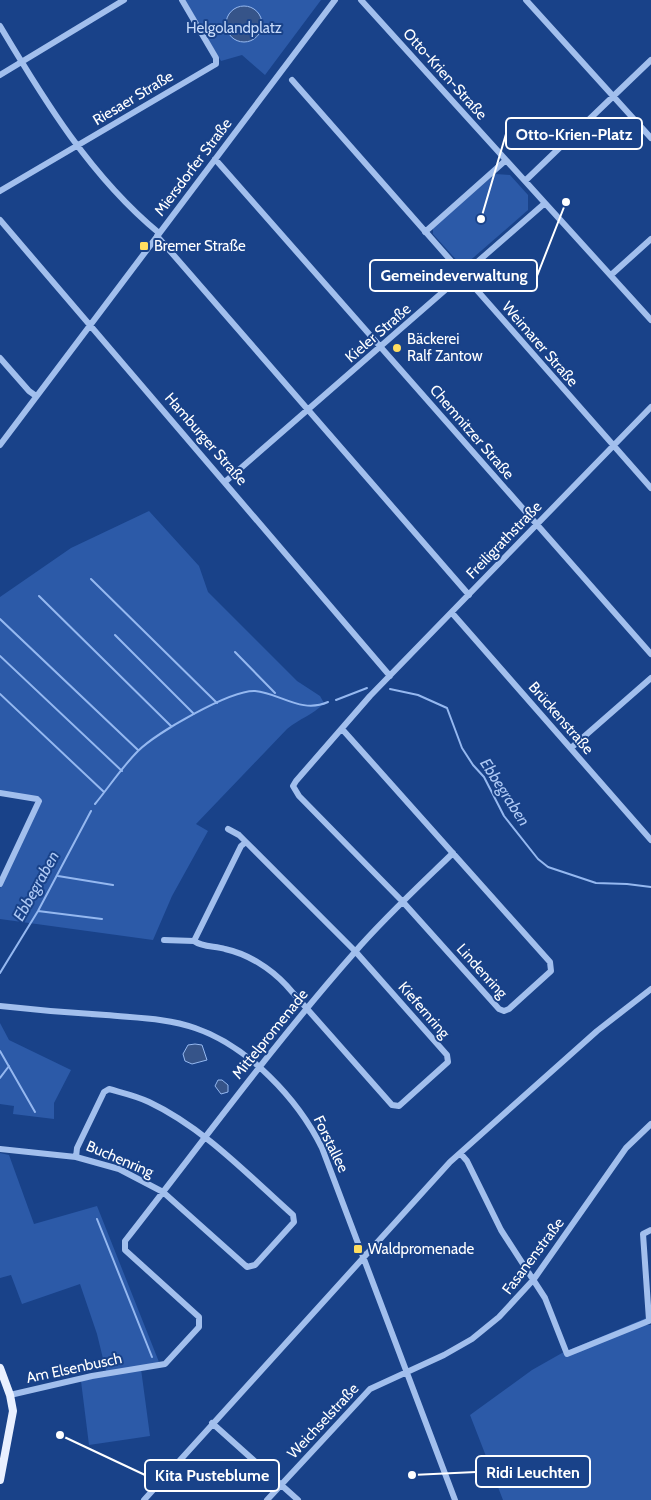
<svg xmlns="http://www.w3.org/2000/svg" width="651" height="1500" font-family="Cabin,sans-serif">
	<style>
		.green { fill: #2c5aa8 }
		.water { fill: #365489; stroke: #95b8f0 }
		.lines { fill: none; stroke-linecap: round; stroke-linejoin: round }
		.stream { stroke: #95b8f0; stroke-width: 2 }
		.minor { stroke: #a2bfed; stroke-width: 6 }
		.major { stroke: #e9f0ff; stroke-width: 8 }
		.poi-dot { fill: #ffdd5f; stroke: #194289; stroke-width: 2 }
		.labels { text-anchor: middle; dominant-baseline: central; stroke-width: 4; stroke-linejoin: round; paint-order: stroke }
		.park-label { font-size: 15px; fill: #c8dbfa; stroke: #194289 }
		.street-label { font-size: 15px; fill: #fff; stroke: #194289 }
		.poi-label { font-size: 15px; fill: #fff; stroke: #194289; text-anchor: start }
		.water-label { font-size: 16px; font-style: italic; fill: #aec9f5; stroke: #194289 }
		.leader { fill: none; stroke: #fff; stroke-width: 2 }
		.callout-dot { fill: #fff; stroke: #194289; stroke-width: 2 }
		.callout { fill: #194289; stroke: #fff; stroke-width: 2 }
		.callout-label { font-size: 16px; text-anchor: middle; font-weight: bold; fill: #fff }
	</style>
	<rect width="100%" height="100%" fill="#194289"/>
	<!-- green -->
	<path class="green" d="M 185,0 L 321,0 L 265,75 L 242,55 L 221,61 Z
		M 495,174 L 510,175 L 528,195 L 528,210 L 466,264 L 460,264 L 433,234 L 433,228 Z
		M 149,511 L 199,566 L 208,592 L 297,681 L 320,696 L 324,703 C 312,716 300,718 287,729 L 196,824 L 208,831 L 172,896 L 153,940 L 0,919 L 0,888 L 42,800 L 0,791 L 0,597 L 71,548 Z
		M 0,1023 L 9,1040 L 71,1070 L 54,1103 L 54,1119 L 13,1114 L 14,1106 L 0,1104 Z
		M 0,1153 L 9,1155 L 34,1224 L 97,1206 L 159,1362 L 141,1369 L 150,1436 L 89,1445 L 81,1381 L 107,1375 L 97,1334 L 80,1284 L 22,1304 L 11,1275 L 0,1278 Z
		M 646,1318 L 647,1325 L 651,1325 L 651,1500 L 503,1500 L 470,1415 L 532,1370 L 562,1353 Z"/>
	<!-- water -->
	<path class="water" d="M226 24a18 18 0 1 1 36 0a18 18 0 1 1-36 0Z
		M 195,1044 L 202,1045 L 207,1060 L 192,1064 L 185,1061 L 183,1054 L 188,1045 Z
		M 218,1080 L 222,1080 L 228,1085 L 228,1092 L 221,1094 L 215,1086 Z"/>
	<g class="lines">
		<!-- stream -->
		<path class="stream" d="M 91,579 L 217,703
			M 39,596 L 171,726
			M 0,619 L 138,750
			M 115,635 L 194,714
			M 235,652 L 275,693
			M 0,656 L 122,771
			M 390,689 L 418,695 L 447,708 L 462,748 L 473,765 L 484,777 L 504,816 L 538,859 L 548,867 L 596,883 L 627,884 L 651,887
			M 0,694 L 104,792
			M 336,700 L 367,688
			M 95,804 C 109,787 122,767 138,751 C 156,733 230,690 255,691 C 280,693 301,714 328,702
			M 58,876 L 113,885
			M 38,911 L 102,919
			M 0,973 L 38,911 L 91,811
			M 0,1051 L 35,1112
			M 0,1078 L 9,1066
			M 97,1219 L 152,1357"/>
		<!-- minor -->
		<path class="minor" d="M 361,0 L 651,320
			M 526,0 L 651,138
			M 0,26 C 44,100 91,177 159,233
			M 0,75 L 124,0
			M 292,80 L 651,488
			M 215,159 L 651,654
			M 525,181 L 651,60
			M 0,191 L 216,64 L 216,58 L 182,0
			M 0,220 L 390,676
			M 425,232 L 506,160
			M 157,236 L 469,595
			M 611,275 L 651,239
			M 0,358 L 29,391 L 36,396
			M 0,445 L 335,0
			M 226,481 L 545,203
			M 452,613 L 651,840
			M 342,729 L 550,962 L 551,971 L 509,1009 L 504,1011 L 499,1009 L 403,902 L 299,796 L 293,786 L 296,781 L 370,696 L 651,407
			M 571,748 L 651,678
			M 0,793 L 37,799 L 39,801 L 0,884
			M 228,829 L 239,835 L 246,842
			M 246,842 L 355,951 L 447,1055 L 448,1062 L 399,1106 L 392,1105 L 286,985 C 270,968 248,954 225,949 C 215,946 202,947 194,941 L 241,846 Z
			M 164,940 L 194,941
			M 0,1006 C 35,1010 70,1013 106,1015 C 136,1018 167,1018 195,1028 C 248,1046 298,1099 322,1148 L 455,1500
			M 109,1089 C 123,1093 137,1096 149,1102 C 204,1128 248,1175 293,1215 L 294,1222 L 255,1265 L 247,1267 L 163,1192 L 119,1169 L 76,1157 L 77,1148 L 104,1092 Z
			M 0,1149 L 76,1157
			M 460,1153 L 467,1161 L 501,1230 L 545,1298 L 567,1354 L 651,1320
			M 649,1320 L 643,1234 L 651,1230
			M 10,1395 L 92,1376 L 165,1364 L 199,1327 L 199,1317 L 125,1250 L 125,1241 C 201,1144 273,1045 354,953 C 385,917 420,885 453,853
			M 212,1423 L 298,1500
			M 144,1500 L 450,1162 L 597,1031 L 651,989
			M 267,1500 L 370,1389 L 444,1355 L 472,1339 L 499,1317 L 534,1279 L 626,1148 L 651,1124"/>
		<!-- major -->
		<path class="major" d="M 0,1368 L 10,1395 L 13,1411 L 0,1480"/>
	</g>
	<!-- markers -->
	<g class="poi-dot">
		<rect x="139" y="241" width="10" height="10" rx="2.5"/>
		<circle cx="397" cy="348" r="5"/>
		<rect x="353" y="1244" width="10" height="10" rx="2.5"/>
	</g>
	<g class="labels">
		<!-- park labels -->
		<g class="park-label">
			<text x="234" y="28">Helgolandplatz</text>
		</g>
		<!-- street labels -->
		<g class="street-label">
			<text transform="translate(445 74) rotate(48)">Otto-Krien-Straße</text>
			<text transform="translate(133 98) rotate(-31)">Riesaer Straße</text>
			<text transform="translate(193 167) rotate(-53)">Miersdorfer Straße</text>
			<text transform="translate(378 333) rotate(-41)">Kieler Straße</text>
			<text transform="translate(540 344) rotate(49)">Weimarer Straße</text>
			<text transform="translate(472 432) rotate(49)">Chemnitzer Straße</text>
			<text transform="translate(206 439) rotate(49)">Hamburger Straße</text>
			<text transform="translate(504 540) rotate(-46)">Freiligrathstraße</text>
			<text transform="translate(561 718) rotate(49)">Brückenstraße</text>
			<text transform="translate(482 971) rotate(48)">Lindenring</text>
			<text transform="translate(424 1010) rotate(49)">Kiefernring</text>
			<text transform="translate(270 1034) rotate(-51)">Mittelpromenade</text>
			<text transform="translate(331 1144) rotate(64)">Forstallee</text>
			<text transform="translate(120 1159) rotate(23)">Buchenring</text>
			<text transform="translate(533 1256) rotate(-53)">Fasanenstraße</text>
			<text transform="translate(74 1368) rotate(-12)">Am Elsenbusch</text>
			<text transform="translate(323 1421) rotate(-47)">Weichselstraße</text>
		</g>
		<!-- poi labels -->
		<g class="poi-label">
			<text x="154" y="246">Bremer Straße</text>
			<text x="407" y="339">Bäckerei<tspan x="407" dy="17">Ralf Zantow</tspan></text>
			<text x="368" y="1249">Waldpromenade</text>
		</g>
		<!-- water labels -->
		<g class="water-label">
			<text transform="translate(505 792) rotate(57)">Ebbegraben</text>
			<text transform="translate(36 886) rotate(-61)">Ebbegraben</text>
		</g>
	</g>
	<!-- callouts -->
	<path class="leader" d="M481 219L506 134M566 202L537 276M412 1475L476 1472M60 1435L145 1475"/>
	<g class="callout-dot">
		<circle cx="481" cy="219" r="5"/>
		<circle cx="566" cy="202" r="5"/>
		<circle cx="412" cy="1475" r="5"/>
		<circle cx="60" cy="1435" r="5"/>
	</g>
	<g class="callout">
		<rect x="506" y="118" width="136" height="31" rx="5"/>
		<rect x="370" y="260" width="167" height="31" rx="5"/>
		<rect x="476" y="1456" width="114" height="31" rx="5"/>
		<rect x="145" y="1460" width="134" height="31" rx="5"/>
	</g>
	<g class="callout-label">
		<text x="574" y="140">Otto-Krien-Platz</text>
		<text x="454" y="281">Gemeindeverwaltung</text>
		<text x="533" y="1478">Ridi Leuchten</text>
		<text x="212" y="1481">Kita Pusteblume</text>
	</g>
</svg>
